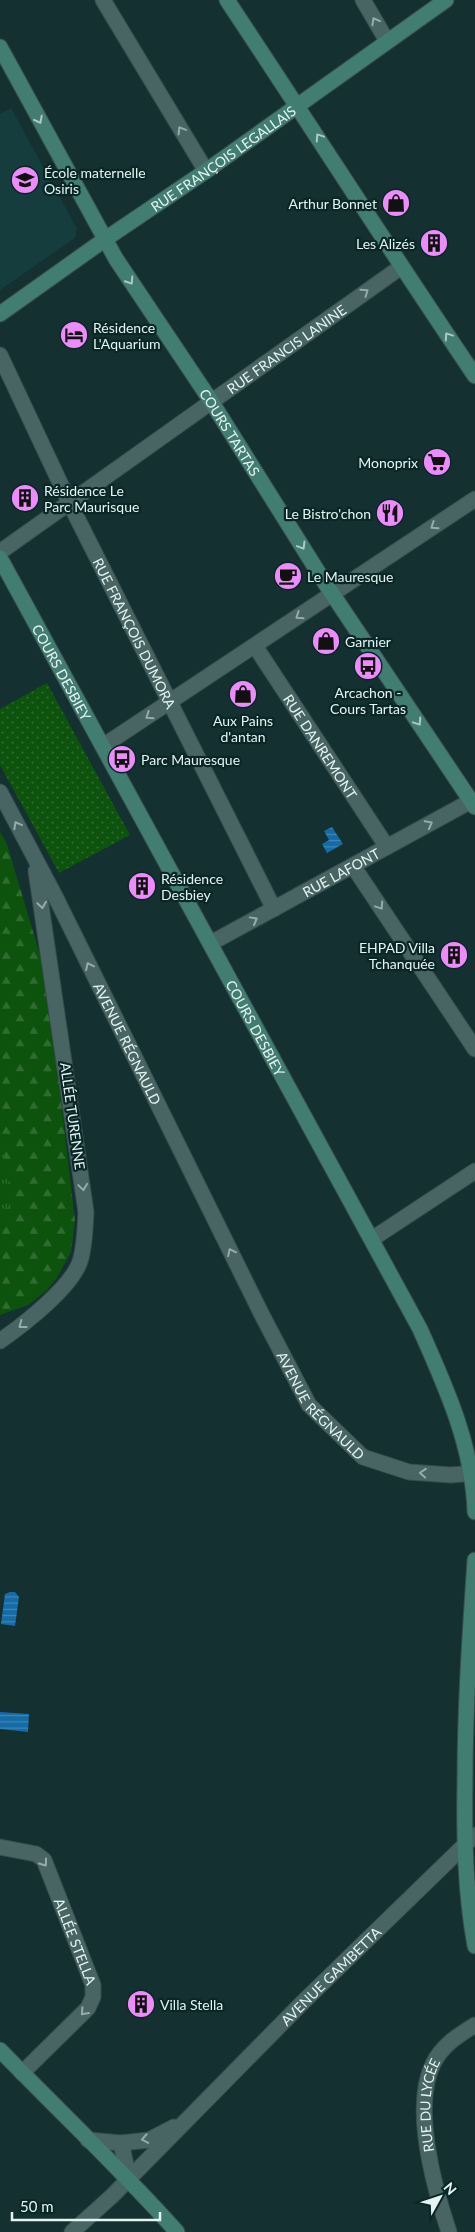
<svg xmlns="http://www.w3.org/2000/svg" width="475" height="2232" font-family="Lato,sans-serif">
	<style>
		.built { fill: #153d3d }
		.grass { fill: url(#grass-dots) }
		.forest { fill: url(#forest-firs) }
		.park { fill: url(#park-tufts) }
		.water { fill: url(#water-rules) }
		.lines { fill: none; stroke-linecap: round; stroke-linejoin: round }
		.street-casing { stroke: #374d4d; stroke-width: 17 }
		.secondary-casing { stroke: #374d4d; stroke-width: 17 }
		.street { stroke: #486564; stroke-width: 15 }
		.secondary { stroke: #427d71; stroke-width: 15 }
		.oneway { stroke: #96acac }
		.oneway2 { stroke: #abcac6 }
		.labels { text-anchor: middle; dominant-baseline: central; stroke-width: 4.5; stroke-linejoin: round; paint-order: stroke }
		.street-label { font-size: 14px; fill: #e4f4f3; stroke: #0a2626 }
		.poi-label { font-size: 14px; fill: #e4f4f3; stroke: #0a2626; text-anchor: start }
	</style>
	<defs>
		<pattern id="grass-dots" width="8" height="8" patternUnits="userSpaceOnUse" patternTransform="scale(1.25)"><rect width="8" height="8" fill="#0d520d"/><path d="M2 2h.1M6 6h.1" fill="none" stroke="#306c31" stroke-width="1.8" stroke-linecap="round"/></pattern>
		<pattern id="forest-firs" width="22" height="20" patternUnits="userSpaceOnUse" patternTransform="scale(1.25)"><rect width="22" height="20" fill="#0d520d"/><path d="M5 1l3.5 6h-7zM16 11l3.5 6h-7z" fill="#306c31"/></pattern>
		<pattern id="park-tufts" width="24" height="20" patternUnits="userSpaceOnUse" patternTransform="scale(1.25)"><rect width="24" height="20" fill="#0d520d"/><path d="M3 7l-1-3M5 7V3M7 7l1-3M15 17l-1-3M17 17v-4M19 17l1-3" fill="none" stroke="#306c31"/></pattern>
		<pattern id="water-rules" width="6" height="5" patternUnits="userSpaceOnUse" patternTransform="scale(1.25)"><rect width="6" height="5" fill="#146ba6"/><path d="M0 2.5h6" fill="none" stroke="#4188b7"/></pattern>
	</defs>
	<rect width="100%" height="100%" fill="#143030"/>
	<!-- built -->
	<path class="built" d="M 11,108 L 77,229 L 75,238 L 0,290 L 0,114 Z"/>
	<!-- grass -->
	<path class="grass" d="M 47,683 L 130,835 L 59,873 L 0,765 L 0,709 Z"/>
	<!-- forest -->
	<path class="forest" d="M 0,832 L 7,844 L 40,955 L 57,1066 L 75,1221 L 71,1252 L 57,1278 L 46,1291 L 28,1305 L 0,1315 Z"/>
	<!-- park -->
	<path class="park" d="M 0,1138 L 8,1174 L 12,1206 L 0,1211 Z"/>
	<!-- water -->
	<path class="water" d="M 332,827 L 343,844 L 327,853 L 322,844 L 329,840 L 324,831 Z
		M 10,1592 L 15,1592 L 19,1597 L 15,1626 L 1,1624 L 5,1594 Z
		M 0,1712 L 29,1714 L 28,1732 L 0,1729 Z"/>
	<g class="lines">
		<defs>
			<g id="street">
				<path d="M 103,0 L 206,171"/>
				<path d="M 363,0 L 387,41"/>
				<path id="s1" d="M 0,355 L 70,504 L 274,909"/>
				<path id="s2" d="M 0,552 L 401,267"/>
				<path id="s3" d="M 255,646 L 387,847"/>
				<path d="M 103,746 L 475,499"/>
				<path id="s4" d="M 0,792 L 56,898 L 261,1313 L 309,1405 L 363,1457 L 409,1472 L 451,1475 L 475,1473"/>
				<path d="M 353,866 L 475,1049"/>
				<path id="s5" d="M 211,943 L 471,801"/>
				<path d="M 372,1239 L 475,1171"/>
				<path d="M 0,1341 C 23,1325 75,1285 81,1258 C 85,1243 85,1227 86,1212 L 36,871"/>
				<path id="s6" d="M 0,1847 L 36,1854 L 44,1860 L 93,1985 L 93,1997 L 88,2008 L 22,2073"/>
				<path d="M 88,2140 L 121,2143 L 149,2140 L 174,2127"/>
				<path d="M 121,2143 L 129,2178"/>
				<path id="s7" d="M 72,2232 L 112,2196 L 303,2002 L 475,1835"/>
				<path id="s8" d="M 449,2232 C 434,2187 412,2107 433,2064 C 442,2045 459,2035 475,2025"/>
			</g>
			<g id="secondary">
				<path d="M 227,0 C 310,125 391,252 475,376"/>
				<path id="s9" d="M 0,47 L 116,259 L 211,401 L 325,583 L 475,807"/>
				<path id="s10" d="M 0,314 L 104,240 L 206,171 L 446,0"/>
				<path id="s11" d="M 0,558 L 420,1329 C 446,1387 473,1447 475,1512"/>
				<path d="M 475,1560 C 470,1634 465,1706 465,1780 C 464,1836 465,1891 475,1946"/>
				<path d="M 0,2050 C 59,2111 121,2169 177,2232"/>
			</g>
		</defs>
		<!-- street casing -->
		<use href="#street" class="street-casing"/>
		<!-- secondary casing -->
		<use href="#secondary" class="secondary-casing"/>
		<!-- street -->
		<use href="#street" class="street"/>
		<!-- secondary -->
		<use href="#secondary" class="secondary"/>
	</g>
	<!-- one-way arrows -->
	<defs><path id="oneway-chevron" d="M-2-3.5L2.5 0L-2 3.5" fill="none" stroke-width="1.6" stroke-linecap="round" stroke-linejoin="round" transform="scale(1.25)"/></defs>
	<g class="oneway">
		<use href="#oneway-chevron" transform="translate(375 21) rotate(-119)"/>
		<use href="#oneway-chevron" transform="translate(181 130) rotate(-121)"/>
		<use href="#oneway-chevron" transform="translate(365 292) rotate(-35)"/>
		<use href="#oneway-chevron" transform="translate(434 526) rotate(146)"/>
		<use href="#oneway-chevron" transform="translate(299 616) rotate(146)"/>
		<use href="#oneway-chevron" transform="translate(149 716) rotate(146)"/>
		<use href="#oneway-chevron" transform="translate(429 824) rotate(-28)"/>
		<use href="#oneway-chevron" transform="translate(17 825) rotate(-118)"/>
		<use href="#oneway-chevron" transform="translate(42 905) rotate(81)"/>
		<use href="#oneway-chevron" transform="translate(380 906) rotate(56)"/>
		<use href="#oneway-chevron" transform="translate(254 920) rotate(-29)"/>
		<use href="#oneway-chevron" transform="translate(89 966) rotate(-116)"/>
		<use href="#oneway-chevron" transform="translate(83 1187) rotate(82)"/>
		<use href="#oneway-chevron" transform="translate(231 1252) rotate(-116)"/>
		<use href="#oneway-chevron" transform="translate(22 1325) rotate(143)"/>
		<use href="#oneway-chevron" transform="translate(423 1473) rotate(-175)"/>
		<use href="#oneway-chevron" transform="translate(44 1863) rotate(54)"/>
		<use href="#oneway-chevron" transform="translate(84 2012) rotate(132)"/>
		<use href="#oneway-chevron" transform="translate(145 2139) rotate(169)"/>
	</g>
	<g class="oneway2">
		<use href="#oneway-chevron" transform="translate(39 120) rotate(62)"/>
		<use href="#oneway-chevron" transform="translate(319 137) rotate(-124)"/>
		<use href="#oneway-chevron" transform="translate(130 281) rotate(57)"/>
		<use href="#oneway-chevron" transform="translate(448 336) rotate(-124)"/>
		<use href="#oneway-chevron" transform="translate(302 546) rotate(59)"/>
		<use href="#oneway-chevron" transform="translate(418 722) rotate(56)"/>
	</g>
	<!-- icons -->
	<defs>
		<symbol id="school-disc" viewBox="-11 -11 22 22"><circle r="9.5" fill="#ec8cfb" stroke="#0a2626"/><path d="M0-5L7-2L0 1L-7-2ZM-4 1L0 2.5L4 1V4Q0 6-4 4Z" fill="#111"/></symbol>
		<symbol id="shop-disc" viewBox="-11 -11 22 22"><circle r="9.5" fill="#ec8cfb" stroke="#0a2626"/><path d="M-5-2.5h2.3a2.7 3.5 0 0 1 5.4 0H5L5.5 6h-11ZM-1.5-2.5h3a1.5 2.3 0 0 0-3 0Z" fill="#111"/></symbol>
		<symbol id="building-disc" viewBox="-11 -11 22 22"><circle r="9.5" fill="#ec8cfb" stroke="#0a2626"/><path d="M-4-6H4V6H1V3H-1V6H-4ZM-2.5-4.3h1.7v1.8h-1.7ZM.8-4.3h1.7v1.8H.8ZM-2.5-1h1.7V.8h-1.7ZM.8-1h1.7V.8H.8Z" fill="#111"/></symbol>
		<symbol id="hotel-disc" viewBox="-11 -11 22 22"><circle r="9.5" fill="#ec8cfb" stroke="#0a2626"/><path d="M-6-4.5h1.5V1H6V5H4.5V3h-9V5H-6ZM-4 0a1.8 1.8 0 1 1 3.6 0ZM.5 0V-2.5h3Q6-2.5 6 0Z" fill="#111"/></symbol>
		<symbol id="supermarket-disc" viewBox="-11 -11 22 22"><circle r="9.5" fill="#ec8cfb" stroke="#0a2626"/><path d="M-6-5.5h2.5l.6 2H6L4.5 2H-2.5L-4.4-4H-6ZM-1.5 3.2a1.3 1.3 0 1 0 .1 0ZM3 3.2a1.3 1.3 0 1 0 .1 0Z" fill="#111"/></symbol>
		<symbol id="restaurant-disc" viewBox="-11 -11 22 22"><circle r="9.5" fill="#ec8cfb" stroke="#0a2626"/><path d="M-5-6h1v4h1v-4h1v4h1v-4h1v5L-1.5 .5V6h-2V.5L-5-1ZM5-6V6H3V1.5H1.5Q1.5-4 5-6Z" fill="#111"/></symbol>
		<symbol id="cafe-disc" viewBox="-11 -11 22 22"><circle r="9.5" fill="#ec8cfb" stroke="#0a2626"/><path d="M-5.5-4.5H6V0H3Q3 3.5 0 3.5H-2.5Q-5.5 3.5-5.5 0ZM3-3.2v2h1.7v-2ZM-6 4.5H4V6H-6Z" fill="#111"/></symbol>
		<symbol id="bus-disc" viewBox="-11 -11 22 22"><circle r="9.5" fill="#ec8cfb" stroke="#0a2626"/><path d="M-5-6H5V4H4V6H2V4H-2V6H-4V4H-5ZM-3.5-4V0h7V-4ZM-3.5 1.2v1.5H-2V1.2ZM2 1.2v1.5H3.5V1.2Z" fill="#111"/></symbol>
	</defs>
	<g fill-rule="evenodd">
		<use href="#school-disc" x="9" y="164" width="32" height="32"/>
		<use href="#shop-disc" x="380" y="187" width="32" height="32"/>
		<use href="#building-disc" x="418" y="227" width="32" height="32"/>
		<use href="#hotel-disc" x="58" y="319" width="32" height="32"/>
		<use href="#supermarket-disc" x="421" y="446" width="32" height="32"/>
		<use href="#building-disc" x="9" y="482" width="32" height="32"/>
		<use href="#restaurant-disc" x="374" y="497" width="32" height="32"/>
		<use href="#cafe-disc" x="272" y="560" width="32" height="32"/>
		<use href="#shop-disc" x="310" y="625" width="32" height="32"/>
		<use href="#bus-disc" x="352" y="650" width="32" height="32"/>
		<use href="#shop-disc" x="227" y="678" width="32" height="32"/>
		<use href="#bus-disc" x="106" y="743" width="32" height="32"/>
		<use href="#building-disc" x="126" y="870" width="32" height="32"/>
		<use href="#building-disc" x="438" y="939" width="32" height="32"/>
		<use href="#building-disc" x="125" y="1988" width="32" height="32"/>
	</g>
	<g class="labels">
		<!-- street labels -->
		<g class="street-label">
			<text stroke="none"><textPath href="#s10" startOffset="272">RUE FRANÇOIS LEGALLAIS</textPath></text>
			<text stroke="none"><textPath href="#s2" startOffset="351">RUE FRANCIS LANINE</textPath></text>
			<text stroke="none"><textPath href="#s9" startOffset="449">COURS TARTAS</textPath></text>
			<text stroke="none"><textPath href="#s1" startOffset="309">RUE FRANÇOIS DUMORA</textPath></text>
			<text stroke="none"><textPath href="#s11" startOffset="130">COURS DESBIEY</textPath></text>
			<text stroke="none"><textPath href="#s3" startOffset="120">RUE DANREMONT</textPath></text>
			<text stroke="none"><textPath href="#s5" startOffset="148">RUE LAFONT</textPath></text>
			<text stroke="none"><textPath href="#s11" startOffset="535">COURS DESBIEY</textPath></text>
			<text stroke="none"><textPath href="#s4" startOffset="282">AVENUE RÉGNAULD</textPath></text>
			<text transform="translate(73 1116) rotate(82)">ALLÉE TURENNE</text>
			<text stroke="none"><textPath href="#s4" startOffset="694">AVENUE RÉGNAULD</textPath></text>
			<text stroke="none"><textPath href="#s6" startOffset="134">ALLÉE STELLA</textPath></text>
			<text stroke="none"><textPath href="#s7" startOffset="364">AVENUE GAMBETTA</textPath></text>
			<text stroke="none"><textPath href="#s8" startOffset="130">RUE DU LYCÉE</textPath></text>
		</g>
		<!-- poi labels -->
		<g class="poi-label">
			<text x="44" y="172">École maternelle<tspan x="44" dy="16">Osiris</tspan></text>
			<text x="377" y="203" text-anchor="end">Arthur Bonnet</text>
			<text x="415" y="243" text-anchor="end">Les Alizés</text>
			<text x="93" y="327">Résidence<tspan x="93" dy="16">L'Aquarium</tspan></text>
			<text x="418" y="462" text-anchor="end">Monoprix</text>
			<text x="44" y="490">Résidence Le<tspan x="44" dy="16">Parc Maurisque</tspan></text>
			<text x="371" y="513" text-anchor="end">Le Bistro'chon</text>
			<text x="307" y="576">Le Mauresque</text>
			<text x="345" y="641">Garnier</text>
			<text x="368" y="692" text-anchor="middle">Arcachon -<tspan x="368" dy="16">Cours Tartas</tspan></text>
			<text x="243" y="720" text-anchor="middle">Aux Pains<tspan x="243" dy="16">d'antan</tspan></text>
			<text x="141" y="759">Parc Mauresque</text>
			<text x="161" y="878">Résidence<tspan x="161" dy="16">Desbiey</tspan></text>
			<text x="435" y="947" text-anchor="end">EHPAD Villa<tspan x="435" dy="16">Tchanquée</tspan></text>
			<text x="160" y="2004">Villa Stella</text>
		</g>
	</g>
	<!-- north arrow -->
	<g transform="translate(440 2197) rotate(50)" stroke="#0a2626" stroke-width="4" paint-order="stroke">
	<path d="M0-4L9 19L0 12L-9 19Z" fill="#e4f4f3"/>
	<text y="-8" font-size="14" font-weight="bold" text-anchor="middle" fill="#e4f4f3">N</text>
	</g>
	<!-- scale -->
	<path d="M12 2212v8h148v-8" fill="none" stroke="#e4f4f3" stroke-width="2.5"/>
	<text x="20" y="2212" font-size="15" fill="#e4f4f3" stroke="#0a2626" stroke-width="4" paint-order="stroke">50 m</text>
</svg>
